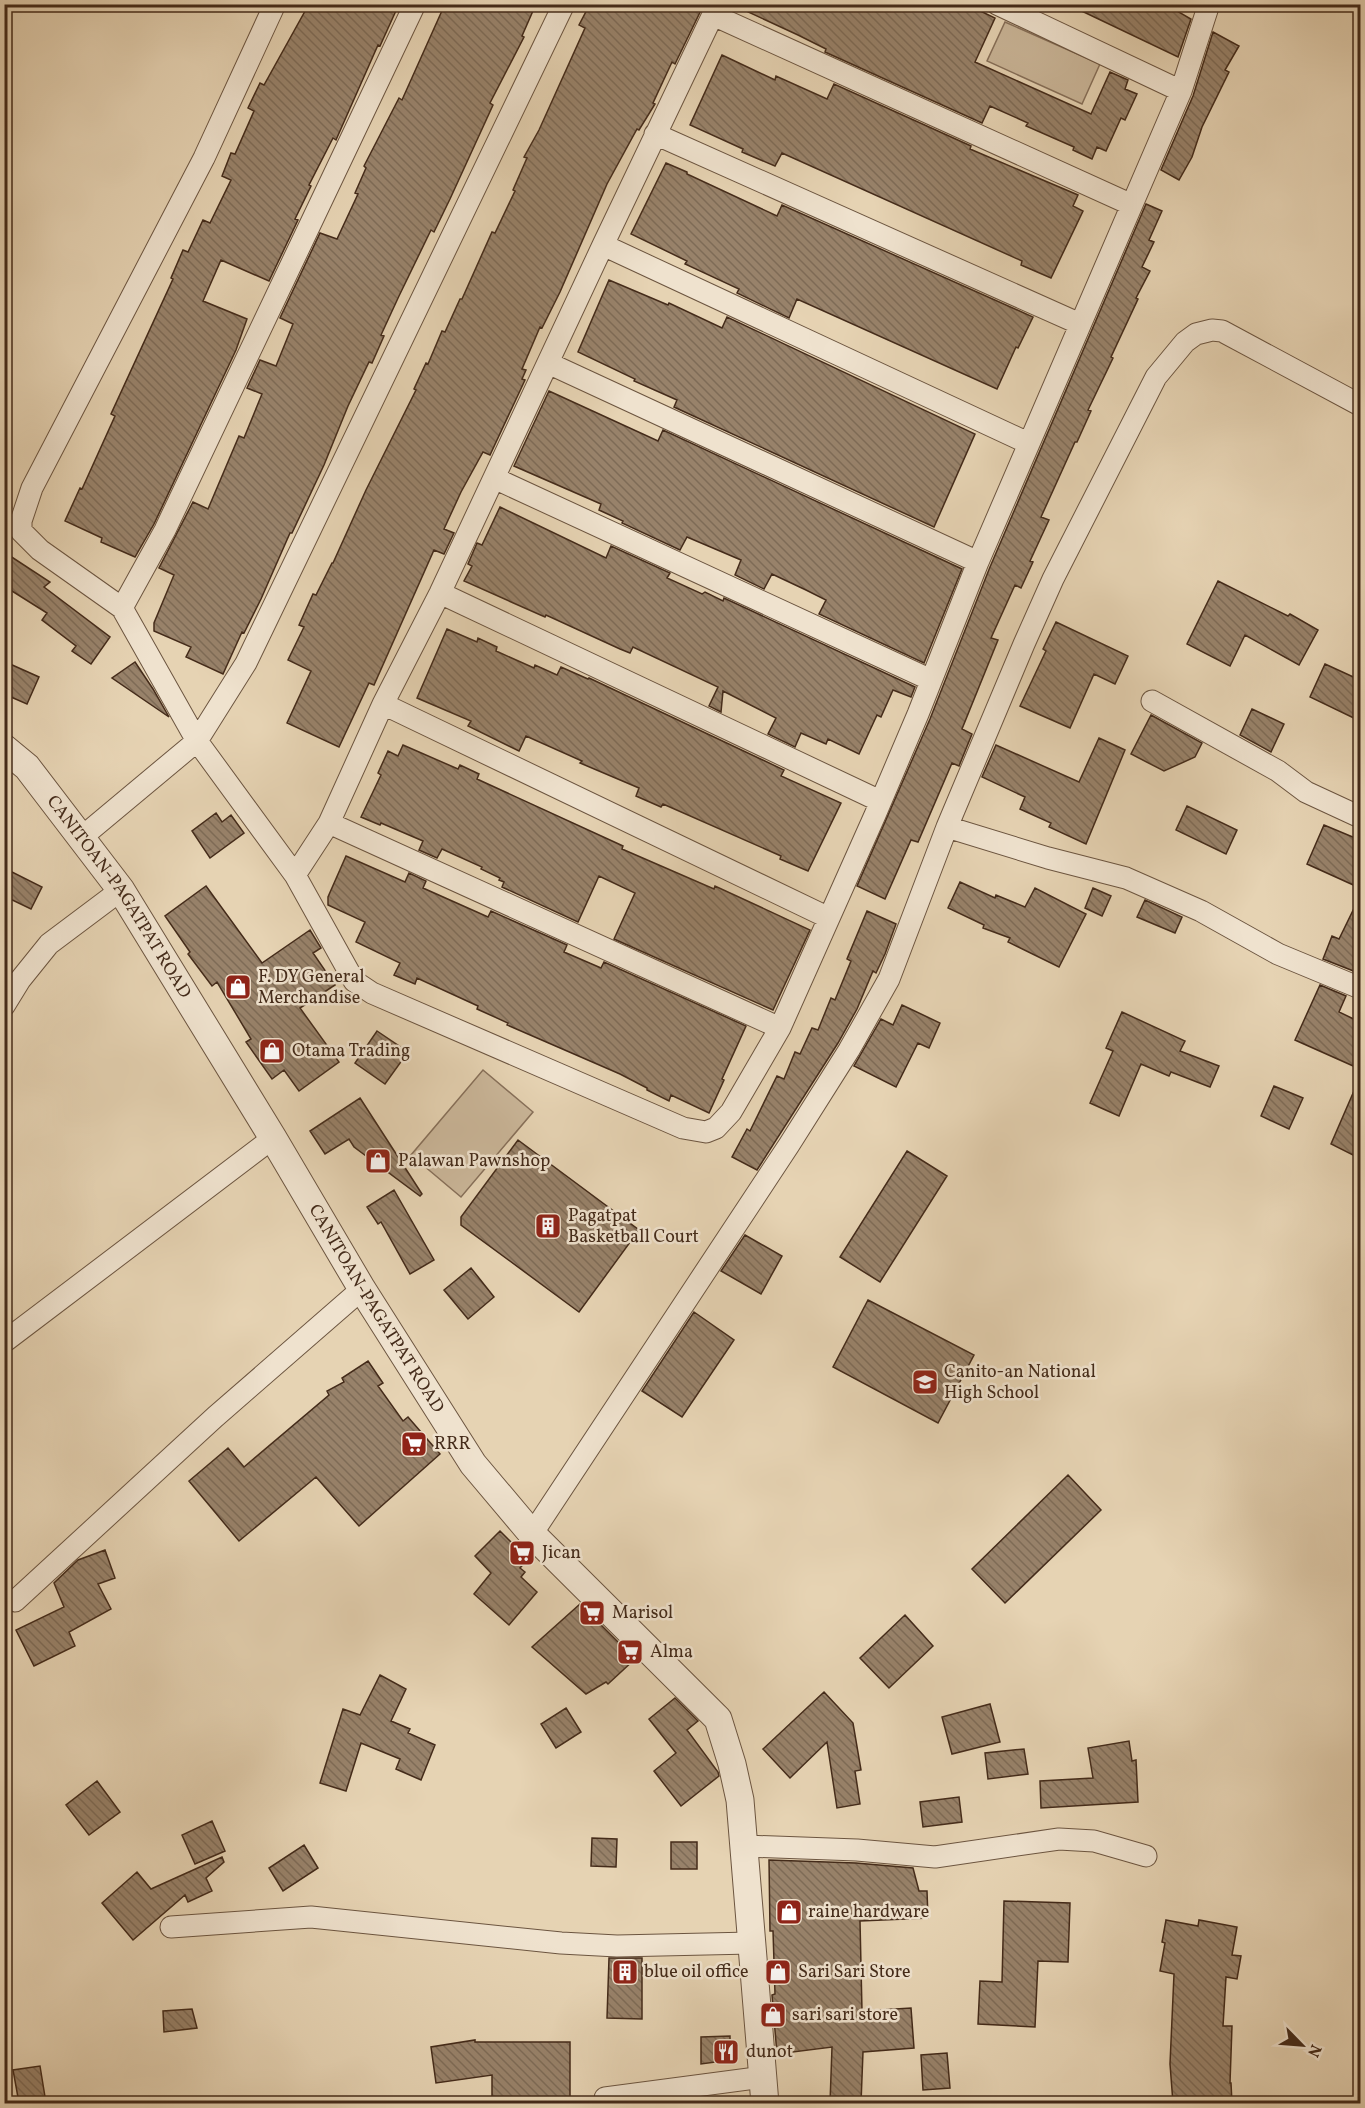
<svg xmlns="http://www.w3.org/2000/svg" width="1365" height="2108" font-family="Vollkorn,serif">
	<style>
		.park { fill: #cab699; stroke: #87705a; stroke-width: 1.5 }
		.building { fill: url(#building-back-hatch); stroke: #442b1a; stroke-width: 1.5 }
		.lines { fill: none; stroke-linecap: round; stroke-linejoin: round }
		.minor-casing { stroke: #6c5540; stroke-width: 23 }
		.tertiary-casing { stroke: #6c5540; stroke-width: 29 }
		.minor { stroke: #efe2ce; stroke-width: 21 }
		.tertiary { stroke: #efe2ce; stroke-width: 27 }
		.labels { text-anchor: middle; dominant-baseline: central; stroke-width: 5; stroke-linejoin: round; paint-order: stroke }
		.street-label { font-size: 18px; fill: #442b1a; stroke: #efe2ce }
		.poi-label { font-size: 18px; fill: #442b1a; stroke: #efe2ce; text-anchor: start }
	</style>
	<defs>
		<pattern id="building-back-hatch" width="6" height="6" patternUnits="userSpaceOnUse" patternTransform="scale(1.5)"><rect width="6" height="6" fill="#98826a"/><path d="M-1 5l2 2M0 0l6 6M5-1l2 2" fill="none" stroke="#7e6b56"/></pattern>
	</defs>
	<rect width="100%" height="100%" fill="#e6d3b3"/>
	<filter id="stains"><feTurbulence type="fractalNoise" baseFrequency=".00333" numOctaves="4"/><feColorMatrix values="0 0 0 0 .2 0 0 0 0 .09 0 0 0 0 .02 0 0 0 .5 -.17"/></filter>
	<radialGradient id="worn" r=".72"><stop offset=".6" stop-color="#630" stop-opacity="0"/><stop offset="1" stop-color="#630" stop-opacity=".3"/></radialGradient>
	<!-- park -->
	<path class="park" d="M 1005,22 L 1100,64 L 1082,104 L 987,61 Z
		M 483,1070 L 533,1112 L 461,1197 L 411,1155 Z"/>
	<!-- building -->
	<path class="building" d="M 309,4 L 399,4 L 380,46 L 378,45 L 336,140 L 333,138 L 309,185 L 311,186 L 295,219 L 298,220 L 269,281 L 221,260 L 203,301 L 247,319 L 236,350 L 154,524 L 135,557 L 101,542 L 102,538 L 65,521 L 80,488 L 82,489 L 115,416 L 111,414 L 173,279 L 171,278 L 183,250 L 188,252 L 203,220 L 210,223 L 231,180 L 222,176 L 231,153 L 235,154 L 254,111 L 248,108 L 260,83 L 264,85 Z
		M 445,4 L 536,4 L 522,36 L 524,37 L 490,103 L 493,105 L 450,199 L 434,232 L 431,230 L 399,296 L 381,335 L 384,336 L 372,363 L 369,362 L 348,406 L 324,465 L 292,533 L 290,533 L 261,599 L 244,633 L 242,632 L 223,674 L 186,657 L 191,647 L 154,631 L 154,623 L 174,575 L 159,568 L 193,502 L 208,509 L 239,436 L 244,438 L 262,394 L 247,388 L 260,360 L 276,366 L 293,324 L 280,318 L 320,233 L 337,239 L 358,194 L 355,193 L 366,168 L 364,166 L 399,98 L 402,100 Z
		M 590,4 L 704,4 L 675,64 L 672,62 L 653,103 L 655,104 L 639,130 L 637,129 L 607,184 L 560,292 L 542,328 L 540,327 L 522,369 L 526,370 L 522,379 L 525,380 L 490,455 L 483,452 L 461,492 L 444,529 L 454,533 L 444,554 L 434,550 L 374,685 L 369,683 L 339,747 L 287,723 L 311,671 L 288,660 L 304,627 L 299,625 L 313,594 L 316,595 L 332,563 L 333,563 L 366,490 L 416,390 L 414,389 L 426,363 L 428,364 L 442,331 L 445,332 L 460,299 L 462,299 L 492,232 L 495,233 L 515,191 L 513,190 L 527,158 L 524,157 L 539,130 L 585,28 L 579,25 Z
		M 731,4 L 966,4 L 995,18 L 975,62 L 1091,114 L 1110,72 L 1128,80 L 1125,89 L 1137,94 L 1125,120 L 1121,118 L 1106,151 L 1097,147 L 1092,159 L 1073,150 L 1074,147 L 1026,126 L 1028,123 L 990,106 L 982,123 L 825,52 L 826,49 L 798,35 Z
		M 1067,4 L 1165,4 L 1191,19 L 1178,57 Z
		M 1213,32 L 1239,46 L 1225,70 L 1229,72 L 1202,127 L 1192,157 L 1179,180 L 1161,170 L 1193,96 Z
		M 722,55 L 775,80 L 776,76 L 827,99 L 834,84 L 971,146 L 970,149 L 1078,195 L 1073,206 L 1083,211 L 1051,278 L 1021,265 L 1022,261 L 782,153 L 775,166 L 742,152 L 743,149 L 690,125 Z
		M 666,163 L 687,172 L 687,174 L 777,216 L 782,205 L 1033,317 L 1018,348 L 1016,347 L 997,389 L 797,299 L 789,318 L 737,293 L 739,289 L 685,264 L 687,261 L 631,234 Z
		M 1146,204 L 1162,211 L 1149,240 L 1154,242 L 1142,267 L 1150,271 L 1136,298 L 1138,299 L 1111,357 L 1113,358 L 1088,410 L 1091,411 L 1077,442 L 1075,442 L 1041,517 L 1049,520 L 1030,561 L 1033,562 L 1021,588 L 1015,585 L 991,638 L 998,640 L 962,729 L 972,734 L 959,766 L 952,763 L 918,842 L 911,840 L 885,899 L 857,886 L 930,719 L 990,567 Z
		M 609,280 L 668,305 L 669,303 L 722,328 L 727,317 L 975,434 L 934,527 L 674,407 L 677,400 L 634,381 L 635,379 L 578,352 Z
		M 549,391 L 658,441 L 663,430 L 962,569 L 924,663 L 819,614 L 826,600 L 806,590 L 772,574 L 764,589 L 735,575 L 741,560 L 687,537 L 680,550 L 622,523 L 623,521 L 599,510 L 601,504 L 514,466 Z
		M 500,507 L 606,558 L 611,546 L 670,573 L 667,578 L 702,594 L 705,592 L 723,601 L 724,598 L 915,687 L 911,697 L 893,690 L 881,717 L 877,715 L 859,754 L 828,739 L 826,744 L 801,733 L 795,747 L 768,734 L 776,718 L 723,691 L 721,712 L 709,706 L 718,687 L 633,647 L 630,653 L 620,649 L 546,615 L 545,617 L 464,581 L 472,566 L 468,564 L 477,543 L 482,545 Z
		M 4,552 L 50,582 L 44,587 L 110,637 L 91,664 L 72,651 L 76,646 L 42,620 L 47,613 L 4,586 Z
		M 1218,581 L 1288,616 L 1290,614 L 1318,630 L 1299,665 L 1245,635 L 1230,666 L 1187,644 Z
		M 1056,622 L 1128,656 L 1115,684 L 1094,674 L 1070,728 L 1020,706 L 1046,651 L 1043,649 Z
		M 447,629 L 477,642 L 478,638 L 497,647 L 496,651 L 534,668 L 535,665 L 557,675 L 561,667 L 588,679 L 589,678 L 784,770 L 781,776 L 841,803 L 808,871 L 780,859 L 781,856 L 663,804 L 661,807 L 636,796 L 639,788 L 580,763 L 582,761 L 526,736 L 519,751 L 468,726 L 471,721 L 417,698 Z
		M 135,662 L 153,689 L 169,717 L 112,678 Z
		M 10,664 L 39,677 L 27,704 L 4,694 L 4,675 Z
		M 1325,664 L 1360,680 L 1360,721 L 1310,697 Z
		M 1252,709 L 1284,724 L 1271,752 L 1240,735 Z
		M 1151,715 L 1202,743 L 1195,757 L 1164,771 L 1131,754 Z
		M 1099,738 L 1125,750 L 1086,844 L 1049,827 L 1051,823 L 1020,809 L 1025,797 L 982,777 L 996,745 L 1079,782 Z
		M 403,745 L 458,769 L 460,765 L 479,774 L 477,779 L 623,846 L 622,849 L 714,889 L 715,886 L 810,930 L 773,1010 L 614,939 L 635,893 L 599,876 L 578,922 L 502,887 L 504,882 L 499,880 L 500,878 L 481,869 L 482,867 L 442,849 L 437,858 L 419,850 L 423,841 L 381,823 L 380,825 L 361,817 L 381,775 L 378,773 L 388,751 L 398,756 Z
		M 1187,806 L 1237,830 L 1226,854 L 1176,830 Z
		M 216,813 L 222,822 L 231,815 L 244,833 L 210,858 L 192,831 Z
		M 1324,825 L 1360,840 L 1360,888 L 1307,864 Z
		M 346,856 L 405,882 L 409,873 L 426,881 L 423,888 L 488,917 L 491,911 L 567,945 L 564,952 L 601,968 L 604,962 L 746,1026 L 722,1079 L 724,1080 L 709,1113 L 671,1095 L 669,1101 L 647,1090 L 647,1088 L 620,1074 L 507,1025 L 508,1023 L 477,1009 L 478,1006 L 417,978 L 415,984 L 394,975 L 400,963 L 356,942 L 365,922 L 328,905 L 328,897 Z
		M 4,868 L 42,887 L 31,909 L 4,896 Z
		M 960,882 L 995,898 L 996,895 L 1025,907 L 1035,888 L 1086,914 L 1059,967 L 1008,942 L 1010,938 L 983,928 L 984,925 L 948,908 Z
		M 206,886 L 262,963 L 310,930 L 321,948 L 313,953 L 335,985 L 300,1008 L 339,1062 L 299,1091 L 284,1070 L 272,1079 L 246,1042 L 251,1039 L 217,982 L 212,986 L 188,954 L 190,952 L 165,916 Z
		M 1093,888 L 1111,896 L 1102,916 L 1085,908 Z
		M 1360,896 L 1360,961 L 1356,972 L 1323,959 L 1332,936 L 1339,939 Z
		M 1145,900 L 1182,917 L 1175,933 L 1137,917 Z
		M 867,911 L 896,924 L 885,954 L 876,973 L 873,971 L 857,1009 L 838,1043 L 757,1170 L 732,1157 L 747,1129 L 750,1131 L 777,1076 L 784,1079 L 795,1052 L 800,1054 L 812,1028 L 818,1030 L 831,998 L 835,1000 L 851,961 L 847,959 Z
		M 1320,985 L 1346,996 L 1339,1012 L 1360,1022 L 1360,1069 L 1295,1040 Z
		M 902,1005 L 940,1023 L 929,1048 L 918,1043 L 896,1087 L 854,1066 L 881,1019 L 893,1025 Z
		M 1122,1012 L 1185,1041 L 1180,1051 L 1219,1066 L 1210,1087 L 1171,1072 L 1169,1076 L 1141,1064 L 1119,1116 L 1090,1103 L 1113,1051 L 1106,1048 Z
		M 377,1031 L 408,1052 L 385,1084 L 355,1063 Z
		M 1360,1077 L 1360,1139 L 1353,1155 L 1331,1144 Z
		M 1274,1086 L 1303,1098 L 1289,1129 L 1261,1116 Z
		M 360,1098 L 422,1194 L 420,1196 L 354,1147 L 349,1139 L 325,1154 L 310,1131 Z
		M 518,1140 L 639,1230 L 579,1312 L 461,1225 L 461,1217 Z
		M 907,1151 L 947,1176 L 880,1282 L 840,1257 Z
		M 394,1190 L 434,1260 L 410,1274 L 381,1222 L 378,1224 L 367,1207 Z
		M 745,1235 L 782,1256 L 761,1294 L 721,1271 Z
		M 471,1268 L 494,1297 L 468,1319 L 444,1290 Z
		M 868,1300 L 974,1355 L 938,1423 L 833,1367 Z
		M 694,1312 L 734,1340 L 682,1417 L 642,1391 Z
		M 368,1361 L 383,1383 L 378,1386 L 403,1421 L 408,1417 L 440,1454 L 359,1526 L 316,1477 L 239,1541 L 189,1481 L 228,1448 L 244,1467 L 329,1395 L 327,1391 L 344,1382 L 342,1378 Z
		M 1068,1475 L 1101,1510 L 1005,1603 L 972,1569 Z
		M 500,1531 L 528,1559 L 520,1568 L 525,1572 L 521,1577 L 537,1592 L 509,1625 L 474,1594 L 491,1573 L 475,1556 Z
		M 105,1550 L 115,1578 L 98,1584 L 111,1609 L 69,1632 L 75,1646 L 34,1666 L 16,1630 L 64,1607 L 54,1583 L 78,1560 Z
		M 580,1604 L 635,1659 L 608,1684 L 606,1682 L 586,1694 L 532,1647 Z
		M 905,1615 L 933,1646 L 889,1688 L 860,1658 Z
		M 380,1675 L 406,1689 L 391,1721 L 410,1729 L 408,1733 L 435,1745 L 421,1780 L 396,1769 L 400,1759 L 361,1743 L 346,1791 L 320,1783 L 343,1709 L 360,1715 Z
		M 824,1692 L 853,1723 L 861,1770 L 855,1771 L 860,1804 L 837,1808 L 827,1742 L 790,1778 L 763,1749 Z
		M 675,1698 L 698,1721 L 687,1730 L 718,1772 L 719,1776 L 681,1806 L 654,1771 L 676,1753 L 649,1719 Z
		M 990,1704 L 1000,1742 L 952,1754 L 942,1717 Z
		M 566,1708 L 581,1732 L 556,1748 L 541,1724 Z
		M 1129,1741 L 1132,1761 L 1136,1760 L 1138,1802 L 1041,1808 L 1040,1781 L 1093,1778 L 1088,1748 Z
		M 1024,1749 L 1028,1774 L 988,1779 L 985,1753 Z
		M 97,1781 L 120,1812 L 89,1835 L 66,1805 Z
		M 959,1797 L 962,1822 L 923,1827 L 920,1802 Z
		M 212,1821 L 225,1851 L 195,1864 L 182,1835 Z
		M 592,1838 L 617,1839 L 616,1867 L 591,1866 Z
		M 671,1842 L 697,1842 L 697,1869 L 671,1869 Z
		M 304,1845 L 318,1868 L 283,1891 L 269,1868 Z
		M 222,1857 L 224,1862 L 206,1878 L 212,1891 L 188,1902 L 185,1895 L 133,1940 L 102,1903 L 137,1872 L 151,1889 Z
		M 769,1860 L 856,1863 L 913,1868 L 919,1891 L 927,1891 L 928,1918 L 860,1921 L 862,2011 L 911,2008 L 914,2048 L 863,2052 L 861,2103 L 830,2103 L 832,2047 L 777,2054 L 772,1995 L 775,1994 L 773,1931 L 770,1931 Z
		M 1004,1901 L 1070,1903 L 1068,1962 L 1038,1961 L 1035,2027 L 978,2024 L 980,1981 L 1002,1982 Z
		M 1166,1920 L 1198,1926 L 1199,1920 L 1237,1927 L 1232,1955 L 1241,1956 L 1237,1979 L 1226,1977 L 1223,2026 L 1232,2026 L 1230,2083 L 1231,2083 L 1232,2103 L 1173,2103 L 1170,2064 L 1174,1974 L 1160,1971 L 1165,1943 L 1162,1942 Z
		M 609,1958 L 642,1958 L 642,2019 L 607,2018 Z
		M 192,2009 L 197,2028 L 164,2032 L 163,2011 Z
		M 730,2036 L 730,2060 L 701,2064 L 701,2037 Z
		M 475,2040 L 475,2042 L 570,2042 L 570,2099 L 492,2100 L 492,2075 L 436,2083 L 431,2047 Z
		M 947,2053 L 950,2088 L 923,2090 L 921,2055 Z
		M 40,2066 L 46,2103 L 19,2103 L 13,2070 Z"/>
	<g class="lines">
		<defs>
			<path id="minor" d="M 275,4 L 204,158 L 32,488 L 21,521 L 21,531 L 40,550 L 122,608 L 197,741 L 295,875 L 354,981 L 372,993 L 683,1128 L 706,1132 L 716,1128 L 731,1112 L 780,1028 L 875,815 L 918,714 L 978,562 L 1181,91 L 1209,4
				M 997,4 L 1181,91
				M 713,15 L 1132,205
				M 655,134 L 1080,324
				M 603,245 L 1028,443
				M 548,363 L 978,562
				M 494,478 L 931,680
				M 440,593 L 880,801
				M 122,608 L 165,530 L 415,4
				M 1152,701 L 1278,771 L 1306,792 L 1360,817
				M 383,704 L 829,918
				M 329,823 L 780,1028
				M 947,827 L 1048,858 L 1126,878 L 1201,911 L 1278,954 L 1360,988
				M 82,837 L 197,741 L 246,663 L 564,4
				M 295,875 L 329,823 L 383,704 L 440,593 L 603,245 L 718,4
				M 4,1006 L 20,980 L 49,944 L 121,890
				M 4,1342 L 273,1138
				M 532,1534 L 789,1145 L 849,1050 L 889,979 L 947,827 L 1024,644 L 1053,579 L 1156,377 L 1185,342 L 1196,334 L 1212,330 L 1222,331 L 1360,405
				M 15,1601 L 215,1417 L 362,1289
				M 745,1846 L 857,1850 L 935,1857 L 1059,1839 L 1094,1841 L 1146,1856
				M 171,1927 L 311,1917 L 561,1943 L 617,1946 L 751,1943
				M 605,2098 L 764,2077"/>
			<g id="tertiary">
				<path id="s1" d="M 4,748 L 27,767 L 121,890 L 273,1138 L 362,1289 L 473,1464 L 532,1534 L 718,1719 L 732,1764 L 740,1800 L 765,2104"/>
			</g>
		</defs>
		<!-- minor casing -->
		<use href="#minor" class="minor-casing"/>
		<!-- tertiary casing -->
		<use href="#tertiary" class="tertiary-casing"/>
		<!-- minor -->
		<use href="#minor" class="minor"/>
		<!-- tertiary -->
		<use href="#tertiary" class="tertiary"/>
	</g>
	<!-- icons -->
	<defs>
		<symbol id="shop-square" viewBox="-11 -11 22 22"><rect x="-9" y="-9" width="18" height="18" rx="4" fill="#8f2418" stroke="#efe2ce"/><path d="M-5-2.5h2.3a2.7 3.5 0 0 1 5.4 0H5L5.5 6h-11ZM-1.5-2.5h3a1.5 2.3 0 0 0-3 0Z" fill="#fff"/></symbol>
		<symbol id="building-square" viewBox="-11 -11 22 22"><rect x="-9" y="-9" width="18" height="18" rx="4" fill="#8f2418" stroke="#efe2ce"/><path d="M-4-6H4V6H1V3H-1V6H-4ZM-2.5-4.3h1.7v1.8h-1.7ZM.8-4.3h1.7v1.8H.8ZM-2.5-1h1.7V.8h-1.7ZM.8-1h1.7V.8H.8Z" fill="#fff"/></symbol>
		<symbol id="school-square" viewBox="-11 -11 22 22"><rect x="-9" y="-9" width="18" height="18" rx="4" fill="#8f2418" stroke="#efe2ce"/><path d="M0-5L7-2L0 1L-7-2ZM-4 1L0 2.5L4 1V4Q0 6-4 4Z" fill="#fff"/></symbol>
		<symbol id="supermarket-square" viewBox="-11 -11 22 22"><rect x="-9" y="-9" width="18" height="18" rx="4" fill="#8f2418" stroke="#efe2ce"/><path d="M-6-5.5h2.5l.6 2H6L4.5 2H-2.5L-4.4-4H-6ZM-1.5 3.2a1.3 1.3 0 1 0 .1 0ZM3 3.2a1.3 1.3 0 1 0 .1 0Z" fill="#fff"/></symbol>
		<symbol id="restaurant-square" viewBox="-11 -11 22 22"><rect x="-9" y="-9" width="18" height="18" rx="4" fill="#8f2418" stroke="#efe2ce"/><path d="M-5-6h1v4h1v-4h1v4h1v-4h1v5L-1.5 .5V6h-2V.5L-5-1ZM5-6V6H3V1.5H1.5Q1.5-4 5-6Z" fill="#fff"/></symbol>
	</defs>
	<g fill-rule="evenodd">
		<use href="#shop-square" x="223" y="972" width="30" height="30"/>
		<use href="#shop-square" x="257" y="1036" width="30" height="30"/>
		<use href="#shop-square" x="363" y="1146" width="30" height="30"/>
		<use href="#building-square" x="533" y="1211" width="30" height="30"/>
		<use href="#school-square" x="910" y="1367" width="30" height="30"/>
		<use href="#supermarket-square" x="399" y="1429" width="30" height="30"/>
		<use href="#supermarket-square" x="507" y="1538" width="30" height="30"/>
		<use href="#supermarket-square" x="577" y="1598" width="30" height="30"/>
		<use href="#supermarket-square" x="615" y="1637" width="30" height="30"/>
		<use href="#shop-square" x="774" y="1897" width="30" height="30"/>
		<use href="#building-square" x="610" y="1957" width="30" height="30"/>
		<use href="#shop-square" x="763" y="1957" width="30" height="30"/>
		<use href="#shop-square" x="758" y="2000" width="30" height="30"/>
		<use href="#restaurant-square" x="711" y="2037" width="30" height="30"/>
	</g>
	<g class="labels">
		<!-- street labels -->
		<g class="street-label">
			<text stroke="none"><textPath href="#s1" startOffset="189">CANITOAN-PAGATPAT ROAD</textPath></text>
			<text stroke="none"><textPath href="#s1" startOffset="675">CANITOAN-PAGATPAT ROAD</textPath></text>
		</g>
		<!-- poi labels -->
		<g class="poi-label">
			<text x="258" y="977">F. DY General<tspan x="258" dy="21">Merchandise</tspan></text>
			<text x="292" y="1051">Otama Trading</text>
			<text x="398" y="1161">Palawan Pawnshop</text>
			<text x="568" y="1216">Pagatpat<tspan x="568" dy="21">Basketball Court</tspan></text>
			<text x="944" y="1372">Canito-an National<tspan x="944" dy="21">High School</tspan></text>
			<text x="434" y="1444">RRR</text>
			<text x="542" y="1553">Jican</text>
			<text x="612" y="1613">Marisol</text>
			<text x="650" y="1652">Alma</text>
			<text x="808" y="1912">raine hardware</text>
			<text x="644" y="1972">blue oil office</text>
			<text x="798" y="1972">Sari Sari Store</text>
			<text x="792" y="2015">sari sari store</text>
			<text x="746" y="2052">dunot</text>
		</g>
	</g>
	<!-- margin -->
	<rect width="1365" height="2108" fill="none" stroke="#e6d3b3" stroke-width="24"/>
	<rect x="6" y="6" width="1353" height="2096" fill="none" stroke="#442b1a" stroke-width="3"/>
	<rect x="12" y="12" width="1341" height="2084" fill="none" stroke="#442b1a" stroke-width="1.5"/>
	<!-- north arrow -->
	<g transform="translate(1302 2045) rotate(115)" stroke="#efe2ce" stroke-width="4.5" paint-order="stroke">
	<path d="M0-4.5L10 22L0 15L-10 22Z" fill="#442b1a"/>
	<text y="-9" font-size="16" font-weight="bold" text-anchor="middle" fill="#442b1a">N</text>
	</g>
	<rect width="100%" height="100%" filter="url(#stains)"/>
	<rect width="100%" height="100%" fill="url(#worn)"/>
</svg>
